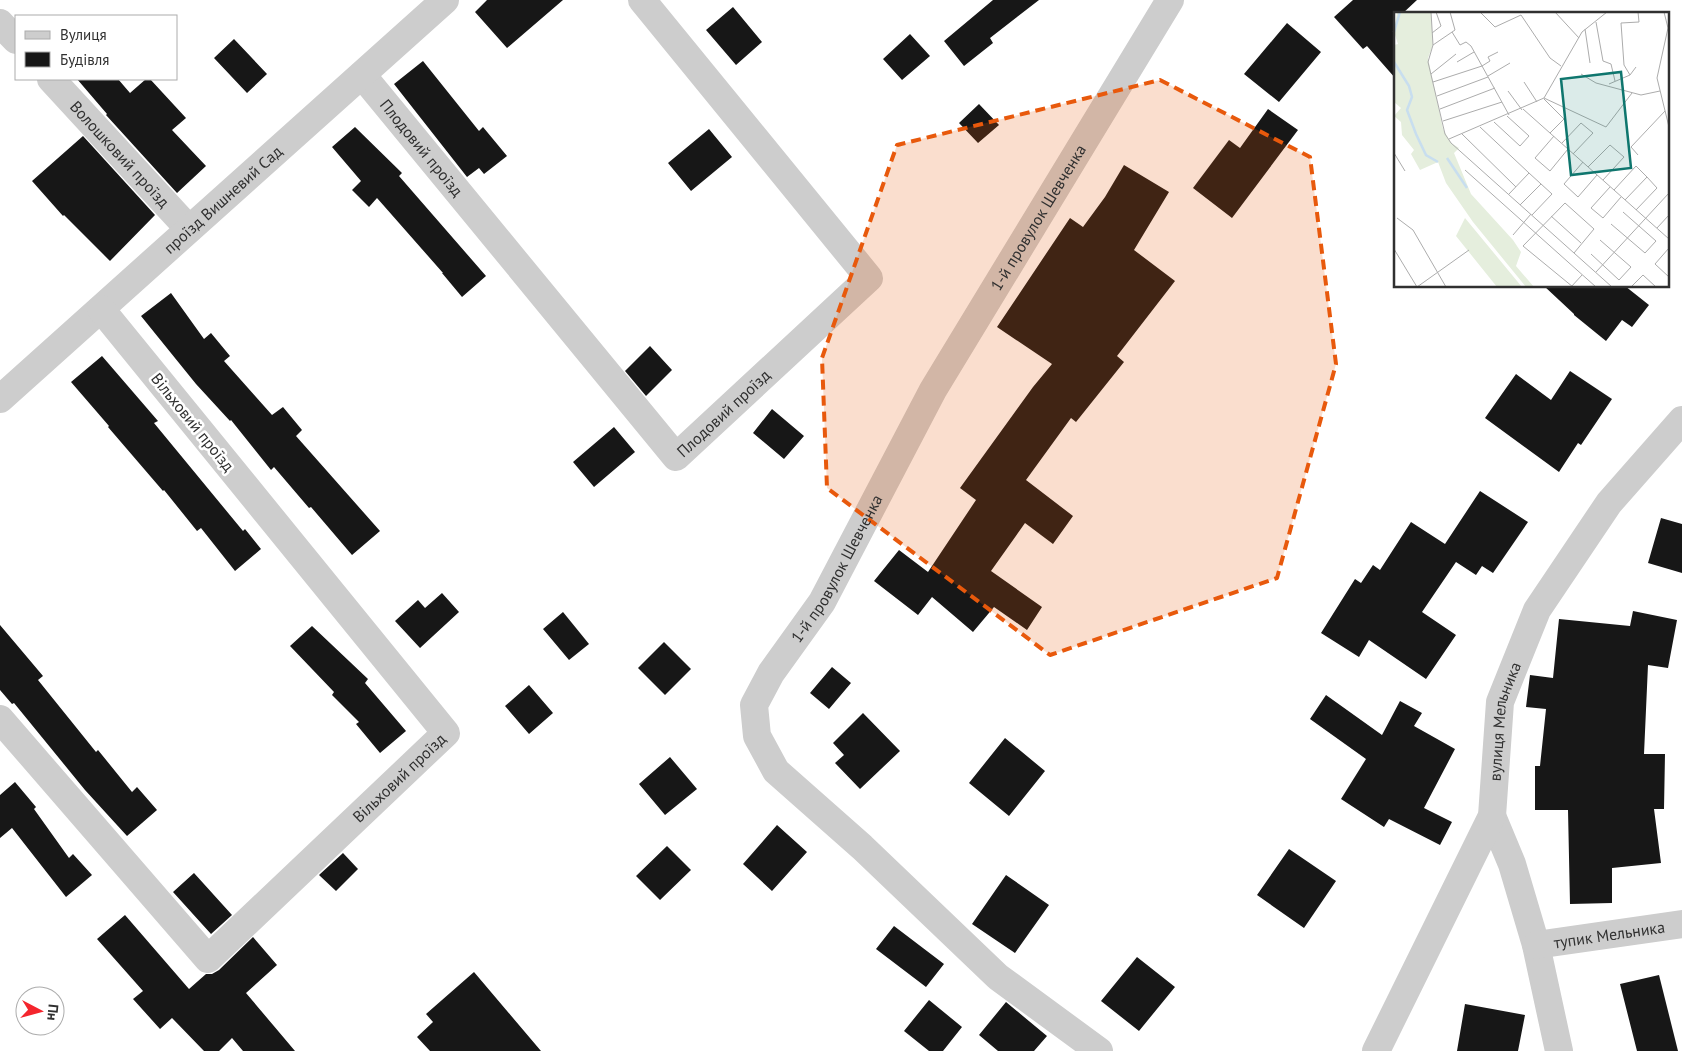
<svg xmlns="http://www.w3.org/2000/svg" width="1682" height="1051" font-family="'PT Sans',sans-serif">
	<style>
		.building { fill: #171717 }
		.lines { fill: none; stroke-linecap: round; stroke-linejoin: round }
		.street { stroke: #cdcdcd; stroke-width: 28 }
		.marked { fill: #e8590c; fill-opacity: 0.2; stroke: #e8590c; stroke-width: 4; stroke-dasharray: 10 6; stroke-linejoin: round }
		.labels { text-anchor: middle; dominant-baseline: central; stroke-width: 5; stroke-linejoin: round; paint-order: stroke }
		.street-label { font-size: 16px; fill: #303030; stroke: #fff }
		.inset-river { fill: none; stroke: #c8deef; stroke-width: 2.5 }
		.inset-road { fill: none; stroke: #acacac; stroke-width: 1 }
		.view { fill: #0f766e; fill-opacity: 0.15; stroke: #0f766e; stroke-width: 2.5 }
		.inset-edge { fill: none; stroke: #303030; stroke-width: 2.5 }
	</style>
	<rect width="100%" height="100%" fill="#fff"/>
	<!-- building -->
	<path class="building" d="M 487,0 L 563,0 L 507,48 L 475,12 Z
		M 993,0 L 1039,0 L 990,38 L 993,43 L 964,66 L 944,41 Z
		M 1353,0 L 1417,0 L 1402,14 L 1396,14 L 1396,79 L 1367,46 L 1363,49 L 1334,17 Z
		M 733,7 L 762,42 L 736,65 L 706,30 Z
		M 1287,23 L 1321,52 L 1279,102 L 1244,74 Z
		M 910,34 L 930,56 L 902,80 L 883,59 Z
		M 234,39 L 267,74 L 247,93 L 214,58 Z
		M 423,61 L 479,131 L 483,127 L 507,156 L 484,174 L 479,168 L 467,177 L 394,84 Z
		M 77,79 L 118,79 L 130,93 L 146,79 L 150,79 L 186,118 L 172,130 L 206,166 L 177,193 L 106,115 L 107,114 Z
		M 979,104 L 999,125 L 978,143 L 959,123 Z
		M 1268,109 L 1298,130 L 1232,218 L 1193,188 L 1229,140 L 1240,148 Z
		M 355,127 L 402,173 L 399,176 L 486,276 L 462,297 L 442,273 L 443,273 L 377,198 L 369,207 L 352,190 L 361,181 L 332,147 Z
		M 709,129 L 732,157 L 691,191 L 668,163 Z
		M 83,136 L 155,215 L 110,261 L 64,215 L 63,216 L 32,181 Z
		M 1124,165 L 1169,192 L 1134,250 L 1175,281 L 1117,356 L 1124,362 L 1076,422 L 1071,418 L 1026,480 L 1073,516 L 1053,544 L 1025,523 L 991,571 L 1042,607 L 1027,630 L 994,607 L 973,632 L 932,597 L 918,615 L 874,581 L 899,550 L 928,572 L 976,500 L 960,488 L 1033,387 L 1052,364 L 997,327 L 1070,218 L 1083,227 L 1105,197 Z
		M 1544,286 L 1625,286 L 1649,305 L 1632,327 L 1622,320 L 1606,341 L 1574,315 L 1574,314 Z
		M 171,293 L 204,339 L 211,333 L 230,356 L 224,361 L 272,415 L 283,407 L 302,430 L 296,436 L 380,531 L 352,555 L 311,507 L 309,508 L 274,467 L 271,470 L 231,420 L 230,421 L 196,384 L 141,316 Z
		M 650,346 L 672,370 L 646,396 L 625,371 Z
		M 102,356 L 158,421 L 154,423 L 243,531 L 245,529 L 261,549 L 235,571 L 201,528 L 197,531 L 164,490 L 163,491 L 108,427 L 109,426 L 71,382 Z
		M 1570,371 L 1612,399 L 1581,445 L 1578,443 L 1559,472 L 1485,418 L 1516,374 L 1551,400 Z
		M 772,409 L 804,436 L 784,459 L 753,433 Z
		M 614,427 L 635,452 L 594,487 L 573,462 Z
		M 1480,491 L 1528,522 L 1493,573 L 1482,566 L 1476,575 L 1456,562 L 1422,612 L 1456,635 L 1426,679 L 1369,640 L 1359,657 L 1321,633 L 1355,579 L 1361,583 L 1373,565 L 1380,570 L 1411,522 L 1445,544 Z
		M 1661,518 L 1682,524 L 1682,573 L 1648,563 Z
		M 442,593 L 459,612 L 420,648 L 395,621 L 418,600 L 425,608 Z
		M 1633,611 L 1677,620 L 1668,668 L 1648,665 L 1644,754 L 1665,754 L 1664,809 L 1654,809 L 1661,863 L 1612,868 L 1612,903 L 1570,904 L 1568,810 L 1535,810 L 1535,766 L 1540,766 L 1546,709 L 1526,707 L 1530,675 L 1553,678 L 1559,619 L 1630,626 Z
		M 563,612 L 589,644 L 569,660 L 543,629 Z
		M 0,625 L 43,676 L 38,680 L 96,752 L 98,750 L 132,792 L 137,787 L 157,810 L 127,836 L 85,790 L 14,703 L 12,704 L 0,690 Z
		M 312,626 L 368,679 L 365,683 L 406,731 L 380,753 L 356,724 L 359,722 L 332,695 L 334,692 L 290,646 Z
		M 664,642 L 691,669 L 665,695 L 638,668 Z
		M 832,667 L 851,683 L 829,709 L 810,693 Z
		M 529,685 L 553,713 L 529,734 L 505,706 Z
		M 1326,695 L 1382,735 L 1400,701 L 1422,713 L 1414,726 L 1455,749 L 1424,808 L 1452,822 L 1440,845 L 1389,819 L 1384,827 L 1341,799 L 1366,759 L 1310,719 Z
		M 863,713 L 900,751 L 860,789 L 835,763 L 844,755 L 833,743 Z
		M 1005,738 L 1045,771 L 1009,816 L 969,783 Z
		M 670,757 L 697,789 L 665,815 L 639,784 Z
		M 15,782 L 36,807 L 34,809 L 69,858 L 73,854 L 92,875 L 66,897 L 12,828 L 0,838 L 0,795 Z
		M 777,825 L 807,852 L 772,891 L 743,864 Z
		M 667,846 L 691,870 L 660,900 L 636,876 Z
		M 1289,849 L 1336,881 L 1304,928 L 1257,895 Z
		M 343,853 L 358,869 L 336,891 L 319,875 Z
		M 194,873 L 232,915 L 211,934 L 173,892 Z
		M 1006,875 L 1049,905 L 1015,953 L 972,924 Z
		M 125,915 L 189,989 L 206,974 L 212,974 L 219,970 L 253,937 L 277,965 L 246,993 L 295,1051 L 243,1051 L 232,1038 L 219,1051 L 204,1051 L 172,1018 L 160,1029 L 133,999 L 143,991 L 97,939 Z
		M 894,926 L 944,964 L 926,987 L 876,949 Z
		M 1137,957 L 1175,987 L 1139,1031 L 1101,1001 Z
		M 474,972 L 541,1051 L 430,1051 L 417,1037 L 433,1022 L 426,1014 Z
		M 1659,975 L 1678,1051 L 1637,1051 L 1620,984 Z
		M 929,1000 L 962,1027 L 943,1051 L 929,1051 L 904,1031 Z
		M 1006,1002 L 1047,1036 L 1034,1051 L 998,1051 L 979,1035 Z
		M 1465,1004 L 1525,1015 L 1518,1051 L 1457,1051 Z"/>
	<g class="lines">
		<!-- street -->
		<g class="street">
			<path d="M 0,23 L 16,40"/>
			<path id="s1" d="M 362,75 L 676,457 L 869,278 L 642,0"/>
			<path id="s2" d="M 51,79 L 189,229"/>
			<path id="s3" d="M 0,399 L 445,0"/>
			<path id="s4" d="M 0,719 L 208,959 L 446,733 L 101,309"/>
			<path d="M 1492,816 L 1512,864 L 1536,945 L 1559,1051"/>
			<path id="s5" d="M 1536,945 L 1682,924"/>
			<path id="s6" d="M 1099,1051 L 998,977 L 862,847 L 776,771 L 757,736 L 754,705 L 771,673 L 822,602 L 933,390 L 1170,0"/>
			<path id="s7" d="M 1376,1051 L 1492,816 L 1500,702 L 1537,610 L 1609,503 L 1682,420"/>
		</g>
	</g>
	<!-- marked area -->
	<path class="marked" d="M 1160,80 L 1310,157 L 1336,364 L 1277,578 L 1050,655 L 827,488 L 822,358 L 897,145 Z"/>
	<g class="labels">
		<!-- street labels -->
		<g class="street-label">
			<text stroke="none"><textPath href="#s1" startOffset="94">Плодовий проїзд</textPath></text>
			<text stroke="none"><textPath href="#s2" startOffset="102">Волошковий проїзд</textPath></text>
			<text stroke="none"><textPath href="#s3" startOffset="299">проїзд Вишневий Сад</textPath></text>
			<text stroke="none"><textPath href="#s6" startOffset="1064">1-й провулок Шевченка</textPath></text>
			<text stroke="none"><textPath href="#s1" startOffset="559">Плодовий проїзд</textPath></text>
			<text transform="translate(193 422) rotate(51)">Вільховий проїзд</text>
			<text stroke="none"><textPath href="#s6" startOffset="659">1-й провулок Шевченка</textPath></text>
			<text stroke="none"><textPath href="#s7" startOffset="358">вулиця Мельника</textPath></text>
			<text stroke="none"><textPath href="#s4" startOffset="581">Вільховий проїзд</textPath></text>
			<text stroke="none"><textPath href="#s5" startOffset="74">тупик Мельника</textPath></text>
		</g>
	</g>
	<!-- overview -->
	<g transform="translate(1394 12)">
		<rect width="275" height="275" fill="#fff"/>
		<path d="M 3,0 L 37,0 L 39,33 L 34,46 L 49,117 L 57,131 L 65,136 L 60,141 L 77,182 L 119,228 L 127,240 L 122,254 L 140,275 L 132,275 L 79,210 L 52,171 L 44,150 L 26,158 L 17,142 L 20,138 L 8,123 L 7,110 L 0,104 L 7,96 L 0,90 L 0,33 L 4,32 L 0,20 ZM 71,206 L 128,275 L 103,275 L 62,224 Z" fill="#e5eedd"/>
		<path class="inset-river" d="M 0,20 L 6,0M 0,50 L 15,74 L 18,85 L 13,98 L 22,122 L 32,143 L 44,150M 53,146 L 73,176"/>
		<path class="inset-road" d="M 37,0 L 39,33 L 34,50 L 51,122 L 57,131 L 218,275M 86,0 L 101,15 L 127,3 L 156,46 L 167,54M 161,0 L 185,26M 270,0 L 274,16 L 263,66 L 275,115M 202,10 L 209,49 L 217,52 L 221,69M 191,17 L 196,51M 58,20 L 66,33 L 72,30 L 77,34 L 115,103M 38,21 L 47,14 L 42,0M 39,33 L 61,18 L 56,0M 63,50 L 80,40M 242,55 L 236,63 L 230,53 L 227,11 L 245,10 L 244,0M 37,62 L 62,42M 187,62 L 202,71 L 247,83 L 266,79M 94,64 L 116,51M 39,70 L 88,54 L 96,49 L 94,45 L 104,40M 130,70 L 143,90M 215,72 L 236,63M 114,79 L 128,98M 43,84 L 94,65M 150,86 L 212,115 L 238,81M 150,87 L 170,107 L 156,121M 46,97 L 101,76M 129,97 L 275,227M 49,109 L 108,90M 100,110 L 126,134 L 135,124 L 113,104M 86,115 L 135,161 L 115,182M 68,122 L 122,175M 160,124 L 141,146 L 156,159 L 174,137M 55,127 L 150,86 L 188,20 L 213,0M 168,131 L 187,111 L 199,121 L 179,142M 0,141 L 11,159M 244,143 L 237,135 L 271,99M 189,150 L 170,172 L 184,185 L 203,163M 194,155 L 216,133 L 230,145 L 209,168M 71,158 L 202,275M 135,161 L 158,182 L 138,203M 216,175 L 197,196 L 209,206 L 227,185M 220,178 L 242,154 L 253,165 L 263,176 L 242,198M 231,188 L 253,165M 126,193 L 147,172M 157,204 L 187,231M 3,206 L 19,218 L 52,275M 217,212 L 251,241 L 262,229 L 229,200M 263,216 L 275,203M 119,223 L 137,202M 275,236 L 261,252 L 275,265M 0,237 L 23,275M 197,242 L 225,268 L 237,255 L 206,228M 202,260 L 275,181M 23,275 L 75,238M 177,275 L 188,263M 179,275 L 129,234 L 171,191 L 200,217 L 180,241M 237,275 L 249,263 L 262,275"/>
		<path class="view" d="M 227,60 L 237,156 L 177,163 L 167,67 Z"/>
		<rect width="275" height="275" class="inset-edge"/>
	</g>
	<!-- legend -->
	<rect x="15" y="15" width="162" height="65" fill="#ffffff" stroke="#acacac"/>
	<rect x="25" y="31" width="25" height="8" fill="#cdcdcd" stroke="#acacac"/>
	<text x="60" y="40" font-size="15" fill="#303030">Вулиця</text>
	<rect x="25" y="52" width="25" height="15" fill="#171717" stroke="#acacac"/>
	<text x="60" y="65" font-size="15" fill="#303030">Будівля</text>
	<!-- north arrow -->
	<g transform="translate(40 1011) rotate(96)"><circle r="24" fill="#ffffff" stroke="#acacac"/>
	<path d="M0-4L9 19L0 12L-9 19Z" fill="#f4252d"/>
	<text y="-8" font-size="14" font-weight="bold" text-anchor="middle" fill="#303030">Пн</text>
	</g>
</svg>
